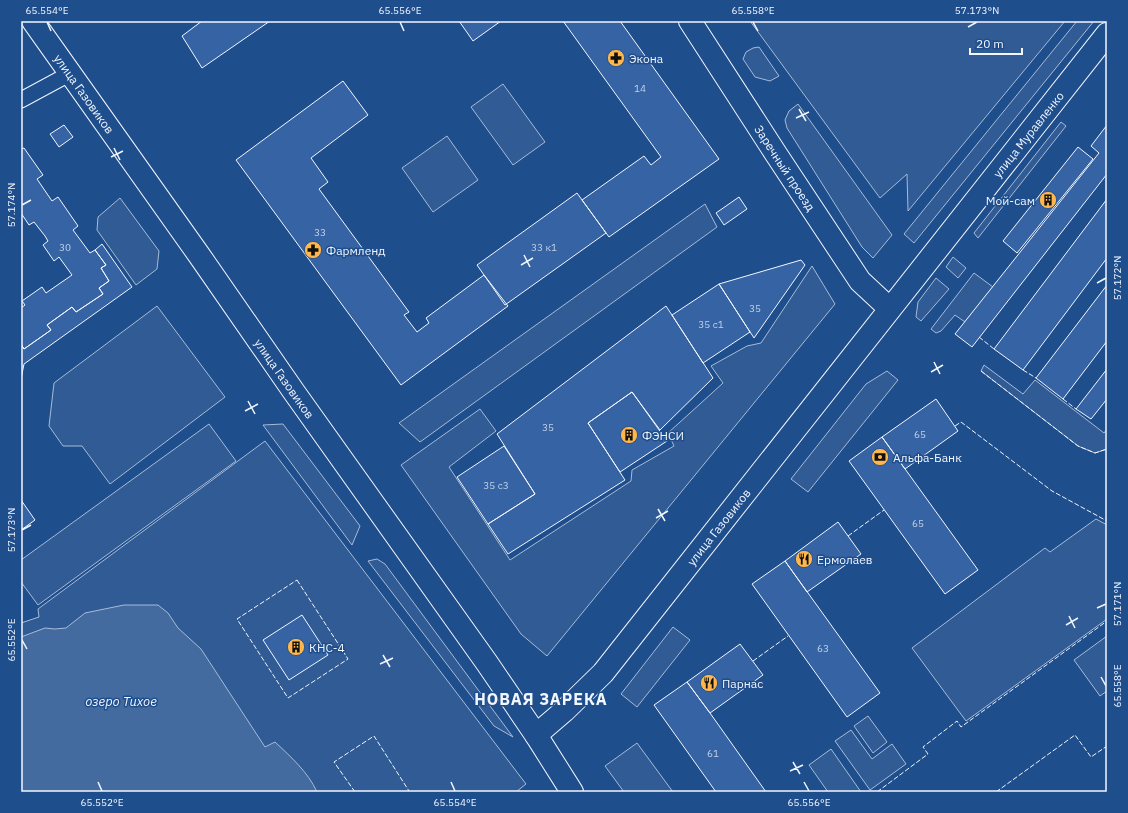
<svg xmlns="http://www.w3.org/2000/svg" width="1128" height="813" font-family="'IBM Plex Sans',sans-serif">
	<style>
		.built { fill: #305b95; stroke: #a8bbd7 }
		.water { fill: #446ba0; stroke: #a8bbd7 }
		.building { fill: #3563a3; stroke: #f2f6ff }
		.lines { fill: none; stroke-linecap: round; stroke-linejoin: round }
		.street-casing { stroke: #f2f6ff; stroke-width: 17 }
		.secondary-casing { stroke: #f2f6ff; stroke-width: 24 }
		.street { stroke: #1f4e8c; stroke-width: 15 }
		.secondary { stroke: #1f4e8c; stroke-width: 22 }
		.fence { stroke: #f2f6ff; stroke-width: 1; stroke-dasharray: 5 2; stroke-linecap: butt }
		.ticks { fill: none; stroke: #f2f6ff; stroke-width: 1.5 }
		.labels { text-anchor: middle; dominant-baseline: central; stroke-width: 3; stroke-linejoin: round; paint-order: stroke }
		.number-label { font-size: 10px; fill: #c3d1e8 }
		.poi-label { font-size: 12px; fill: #f2f6ff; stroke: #1f4e8c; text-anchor: start }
		.street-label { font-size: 12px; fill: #f2f6ff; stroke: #1f4e8c }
		.water-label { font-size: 13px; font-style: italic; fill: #f2f6ff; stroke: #1f4e8c }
		.district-label { font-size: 16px; font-weight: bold; letter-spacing: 1px; fill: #f2f6ff; stroke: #1f4e8c }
		.neatline { fill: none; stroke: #f2f6ff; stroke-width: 1.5 }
		.ticks-label { font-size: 10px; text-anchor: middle; fill: #f2f6ff }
	</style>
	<rect width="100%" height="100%" fill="#1f4e8c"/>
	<!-- built -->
	<path class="built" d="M 750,21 L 1065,21 L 908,211 L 907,174 L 880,198 Z
		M 1077,21 L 1094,21 L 914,243 L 904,234 Z
		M 759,47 L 779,76 L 770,81 L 755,77 L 743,59 L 746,52 L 753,48 Z
		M 503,84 L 545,142 L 513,165 L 471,107 Z
		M 798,104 L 892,235 L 873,258 L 862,247 L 787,128 L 785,120 L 789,111 Z
		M 1061,122 L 1066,126 L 978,238 L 974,233 Z
		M 447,136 L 478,180 L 433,212 L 402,168 Z
		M 120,198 L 159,251 L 157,269 L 136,285 L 97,230 L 98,217 Z
		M 705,204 L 717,227 L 420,442 L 399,423 Z
		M 953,257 L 966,268 L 958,278 L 946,267 Z
		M 812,266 L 835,304 L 547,656 L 521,634 L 401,465 L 480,409 L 496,431 L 449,467 L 510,560 L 631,481 L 632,470 L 674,446 L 668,433 L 723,383 L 711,366 L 747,346 L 761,343 Z
		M 974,273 L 993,287 L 965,322 L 955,315 L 941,331 L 936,333 L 931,329 Z
		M 936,278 L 949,289 L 921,321 L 916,317 L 918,302 Z
		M 157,306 L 225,397 L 110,484 L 82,446 L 63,446 L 49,426 L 54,383 Z
		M 984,365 L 1023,394 L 1035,380 L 1104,433 L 1107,429 L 1107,449 L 1095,453 L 1078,446 L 981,371 Z
		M 887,371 L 898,380 L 808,492 L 791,479 L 866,384 Z
		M 209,424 L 236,461 L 38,605 L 21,582 L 21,560 Z
		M 283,424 L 360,526 L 352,545 L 263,425 Z
		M 265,441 L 526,784 L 516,792 L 21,792 L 21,623 L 39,617 L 38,609 Z
		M 1096,519 L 1107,525 L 1107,619 L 966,721 L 912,648 L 1045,548 L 1050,552 Z
		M 377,559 L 385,564 L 513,737 L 494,726 L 368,561 Z
		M 673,627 L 690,640 L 637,707 L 621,694 Z
		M 1107,636 L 1107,691 L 1100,696 L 1074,660 Z
		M 868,716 L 887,742 L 873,753 L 854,726 Z
		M 851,730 L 872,759 L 892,744 L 906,764 L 870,790 L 835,741 Z
		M 637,743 L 673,792 L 624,792 L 605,766 Z
		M 831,749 L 861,792 L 828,792 L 809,765 Z"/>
	<!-- water -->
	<path class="water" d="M 124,605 L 158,605 L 168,613 L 178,628 L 201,649 L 265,747 L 275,742 C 291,757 308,772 317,792 L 21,792 L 21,637 L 45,628 L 55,629 L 66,628 L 85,613 Z"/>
	<!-- building -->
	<path class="building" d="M 202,21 L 270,21 L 202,68 L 182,36 Z
		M 459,21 L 501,21 L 473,41 Z
		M 563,21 L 620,21 L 719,159 L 609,237 L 582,200 L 644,156 L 651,165 L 661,157 Z
		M 343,81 L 368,115 L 311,158 L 328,182 L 319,189 L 409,312 L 404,315 L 417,332 L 429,323 L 426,318 L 484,275 L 508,306 L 401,385 L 236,160 Z
		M 64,125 L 73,137 L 59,147 L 50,134 Z
		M 1107,125 L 1107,174 L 972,347 L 955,334 L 1099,153 L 1091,146 Z
		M 1078,147 L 1093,159 L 1017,253 L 1003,241 Z
		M 24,148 L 43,175 L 37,179 L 52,201 L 58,197 L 78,226 L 73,230 L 90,253 L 95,250 L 106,265 L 101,268 L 109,281 L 99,288 L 103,294 L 76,312 L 72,307 L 47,325 L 51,330 L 24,349 L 21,344 L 21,308 L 25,305 L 22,301 L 42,287 L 46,293 L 72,275 L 59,257 L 54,261 L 43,245 L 48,241 L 45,236 L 34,222 L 29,225 L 21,213 L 21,149 Z
		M 577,193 L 606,233 L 505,305 L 477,265 Z
		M 739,197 L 747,209 L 724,225 L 716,213 Z
		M 1107,199 L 1107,258 L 1023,370 L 994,349 Z
		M 102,244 L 132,287 L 24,364 L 21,379 L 21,344 L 24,349 L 51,330 L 47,325 L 72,307 L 76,312 L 103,294 L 99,288 L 109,281 L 101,268 L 106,265 L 95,250 Z
		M 801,260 L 805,265 L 754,338 L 719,284 Z
		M 719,284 L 750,332 L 703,363 L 672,315 Z
		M 1107,285 L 1107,341 L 1063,399 L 1036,378 Z
		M 666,306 L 713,378 L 660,430 L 632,392 L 588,423 L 625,480 L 508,554 L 488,524 L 535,494 L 497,434 Z
		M 1107,369 L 1107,399 L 1091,419 L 1076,409 Z
		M 632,392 L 667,441 L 620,472 L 588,423 Z
		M 936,399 L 958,431 L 905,469 L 882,437 Z
		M 882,437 L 978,570 L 945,594 L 849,461 Z
		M 504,446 L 535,494 L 488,524 L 457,477 Z
		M 21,500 L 35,520 L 21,530 Z
		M 838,522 L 861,554 L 807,592 L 785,561 Z
		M 785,561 L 880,693 L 847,717 L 752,584 Z
		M 302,615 L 328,655 L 289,680 L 263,640 Z
		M 740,644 L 763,675 L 710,713 L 687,682 Z
		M 687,682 L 710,713 L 766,792 L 716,792 L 654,705 Z"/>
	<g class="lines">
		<defs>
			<path id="street" d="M 21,100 L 71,73"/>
			<g id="secondary">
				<path id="s1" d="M 33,21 L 199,255 L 294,392 L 487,663 L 536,735 L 564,711 L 603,673 L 1107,34"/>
				<path id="s2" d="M 690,21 L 776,154 L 860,281 L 889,308"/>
				<path d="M 536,735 L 572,792"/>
			</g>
		</defs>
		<!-- street casing -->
		<use href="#street" class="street-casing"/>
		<!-- secondary casing -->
		<use href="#secondary" class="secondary-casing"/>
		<!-- street -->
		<use href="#street" class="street"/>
		<!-- secondary -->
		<use href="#secondary" class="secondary"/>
		<!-- fence -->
		<path class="fence" d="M 979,337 L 994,349
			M 1023,370 L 1036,378
			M 981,371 L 1078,446 L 1095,453 L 1107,449
			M 1063,399 L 1076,409
			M 955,426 L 961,422 L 1052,491 L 1107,521
			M 848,536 L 884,510
			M 297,580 L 348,659 L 288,698 L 237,619 Z
			M 753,661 L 788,636
			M 355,792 L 334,762 L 374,736 L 409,791 L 407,792
			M 877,792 L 928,754 L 923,747 L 957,721 L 961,727 L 1107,621
			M 996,792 L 1075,735 L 1091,757 L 1107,746"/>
	</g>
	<!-- ticks -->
	<path class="ticks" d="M 47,22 L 51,31M 400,22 L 404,31M 753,22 L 758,31M 968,27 L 977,22M 799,109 L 806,121M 796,118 L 809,112M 114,148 L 120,160M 111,157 L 123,151M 22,205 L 31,200M 524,255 L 530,267M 521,265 L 533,258M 1097,283 L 1106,278M 934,362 L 940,374M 931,372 L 943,365M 248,401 L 255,414M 245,411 L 258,404M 658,509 L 665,521M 656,518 L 668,511M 22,530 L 31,525M 1097,608 L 1106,604M 1069,616 L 1075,628M 1066,625 L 1078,618M 22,640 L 27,649M 383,655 L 390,667M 380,664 L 393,658M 1101,677 L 1106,686M 793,762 L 800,774M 790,771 L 803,765M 98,782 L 102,791M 451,782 L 455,791M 804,782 L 809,791"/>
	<!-- icons -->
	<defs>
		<symbol id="pharmacy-disc" viewBox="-11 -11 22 22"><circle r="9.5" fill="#ffb74d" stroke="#1f4e8c"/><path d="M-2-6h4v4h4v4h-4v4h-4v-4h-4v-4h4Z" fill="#111"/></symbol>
		<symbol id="building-disc" viewBox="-11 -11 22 22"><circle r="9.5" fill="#ffb74d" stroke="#1f4e8c"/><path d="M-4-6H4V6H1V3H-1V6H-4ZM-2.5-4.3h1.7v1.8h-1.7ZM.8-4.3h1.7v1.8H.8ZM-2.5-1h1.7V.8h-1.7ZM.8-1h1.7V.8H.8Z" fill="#111"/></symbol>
		<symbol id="bank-disc" viewBox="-11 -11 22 22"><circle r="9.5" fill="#ffb74d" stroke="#1f4e8c"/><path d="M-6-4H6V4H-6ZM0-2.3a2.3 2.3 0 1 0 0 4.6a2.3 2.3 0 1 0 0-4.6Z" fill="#111"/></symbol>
		<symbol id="restaurant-disc" viewBox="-11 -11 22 22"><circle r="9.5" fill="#ffb74d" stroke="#1f4e8c"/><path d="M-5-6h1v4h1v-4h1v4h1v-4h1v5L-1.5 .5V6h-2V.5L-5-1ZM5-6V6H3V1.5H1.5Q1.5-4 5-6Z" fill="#111"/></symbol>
	</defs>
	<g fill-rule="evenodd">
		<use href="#pharmacy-disc" x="606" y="48" width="20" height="20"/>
		<use href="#building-disc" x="1038" y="190" width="20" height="20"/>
		<use href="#pharmacy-disc" x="303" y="240" width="20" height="20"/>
		<use href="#building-disc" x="619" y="425" width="20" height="20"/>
		<use href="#bank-disc" x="870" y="447" width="20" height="20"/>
		<use href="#restaurant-disc" x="794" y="549" width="20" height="20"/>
		<use href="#building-disc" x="286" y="637" width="20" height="20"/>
		<use href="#restaurant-disc" x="699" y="673" width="20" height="20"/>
	</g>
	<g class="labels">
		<!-- number labels -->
		<g class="number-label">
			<text x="640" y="88">14</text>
			<text x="320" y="232">33</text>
			<text x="65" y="247">30</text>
			<text x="544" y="247">33 к1</text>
			<text x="755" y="308">35</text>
			<text x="711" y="324">35 с1</text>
			<text x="548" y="427">35</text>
			<text x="920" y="434">65</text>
			<text x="496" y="485">35 с3</text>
			<text x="918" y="523">65</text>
			<text x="823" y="648">63</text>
			<text x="713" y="753">61</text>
		</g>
		<!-- poi labels -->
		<g class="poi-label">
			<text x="629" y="58">Экона</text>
			<text x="1035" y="200" text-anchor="end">Мой-сам</text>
			<text x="326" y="250">Фармленд</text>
			<text x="642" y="435">ФЭНСИ</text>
			<text x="893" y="457">Альфа-Банк</text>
			<text x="817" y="559">Ермолаев</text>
			<text x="309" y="647">КНС-4</text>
			<text x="722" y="683">Парнас</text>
		</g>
		<!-- street labels -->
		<g class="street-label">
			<text stroke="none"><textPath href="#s1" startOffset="89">улица Газовиков</textPath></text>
			<text stroke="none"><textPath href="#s1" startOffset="1651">улица Муравленко</textPath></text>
			<text stroke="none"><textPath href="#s2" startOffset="175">Заречный проезд</textPath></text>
			<text stroke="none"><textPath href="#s1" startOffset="437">улица Газовиков</textPath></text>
			<text stroke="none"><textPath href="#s1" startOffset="1151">улица Газовиков</textPath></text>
		</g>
		<!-- water labels -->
		<g class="water-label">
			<text x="121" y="701">озеро Тихое</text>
		</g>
		<!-- district labels -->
		<g class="district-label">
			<text x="541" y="699">НОВАЯ ЗАРЕКА</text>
		</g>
	</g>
	<!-- border -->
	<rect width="1128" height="813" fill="none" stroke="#1f4e8c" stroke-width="44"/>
	<!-- scale -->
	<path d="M970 48v6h52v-6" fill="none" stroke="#f2f6ff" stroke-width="2"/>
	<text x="976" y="48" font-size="12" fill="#f2f6ff" stroke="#1f4e8c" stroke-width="3" paint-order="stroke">20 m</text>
	<rect x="22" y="22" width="1084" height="769" class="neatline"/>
	<g class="ticks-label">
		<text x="47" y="14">65.554°E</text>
		<text x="400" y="14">65.556°E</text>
		<text x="753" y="14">65.558°E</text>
		<text x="977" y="14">57.173°N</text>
		<text transform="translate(11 205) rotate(-90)" y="4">57.174°N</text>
		<text transform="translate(1117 278) rotate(-90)" y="4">57.172°N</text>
		<text transform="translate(11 530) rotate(-90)" y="4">57.173°N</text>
		<text transform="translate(1117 604) rotate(-90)" y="4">57.171°N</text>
		<text transform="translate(11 640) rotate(-90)" y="4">65.552°E</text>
		<text transform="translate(1117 686) rotate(-90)" y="4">65.558°E</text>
		<text x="102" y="806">65.552°E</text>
		<text x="455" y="806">65.554°E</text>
		<text x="809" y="806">65.556°E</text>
	</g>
</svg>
